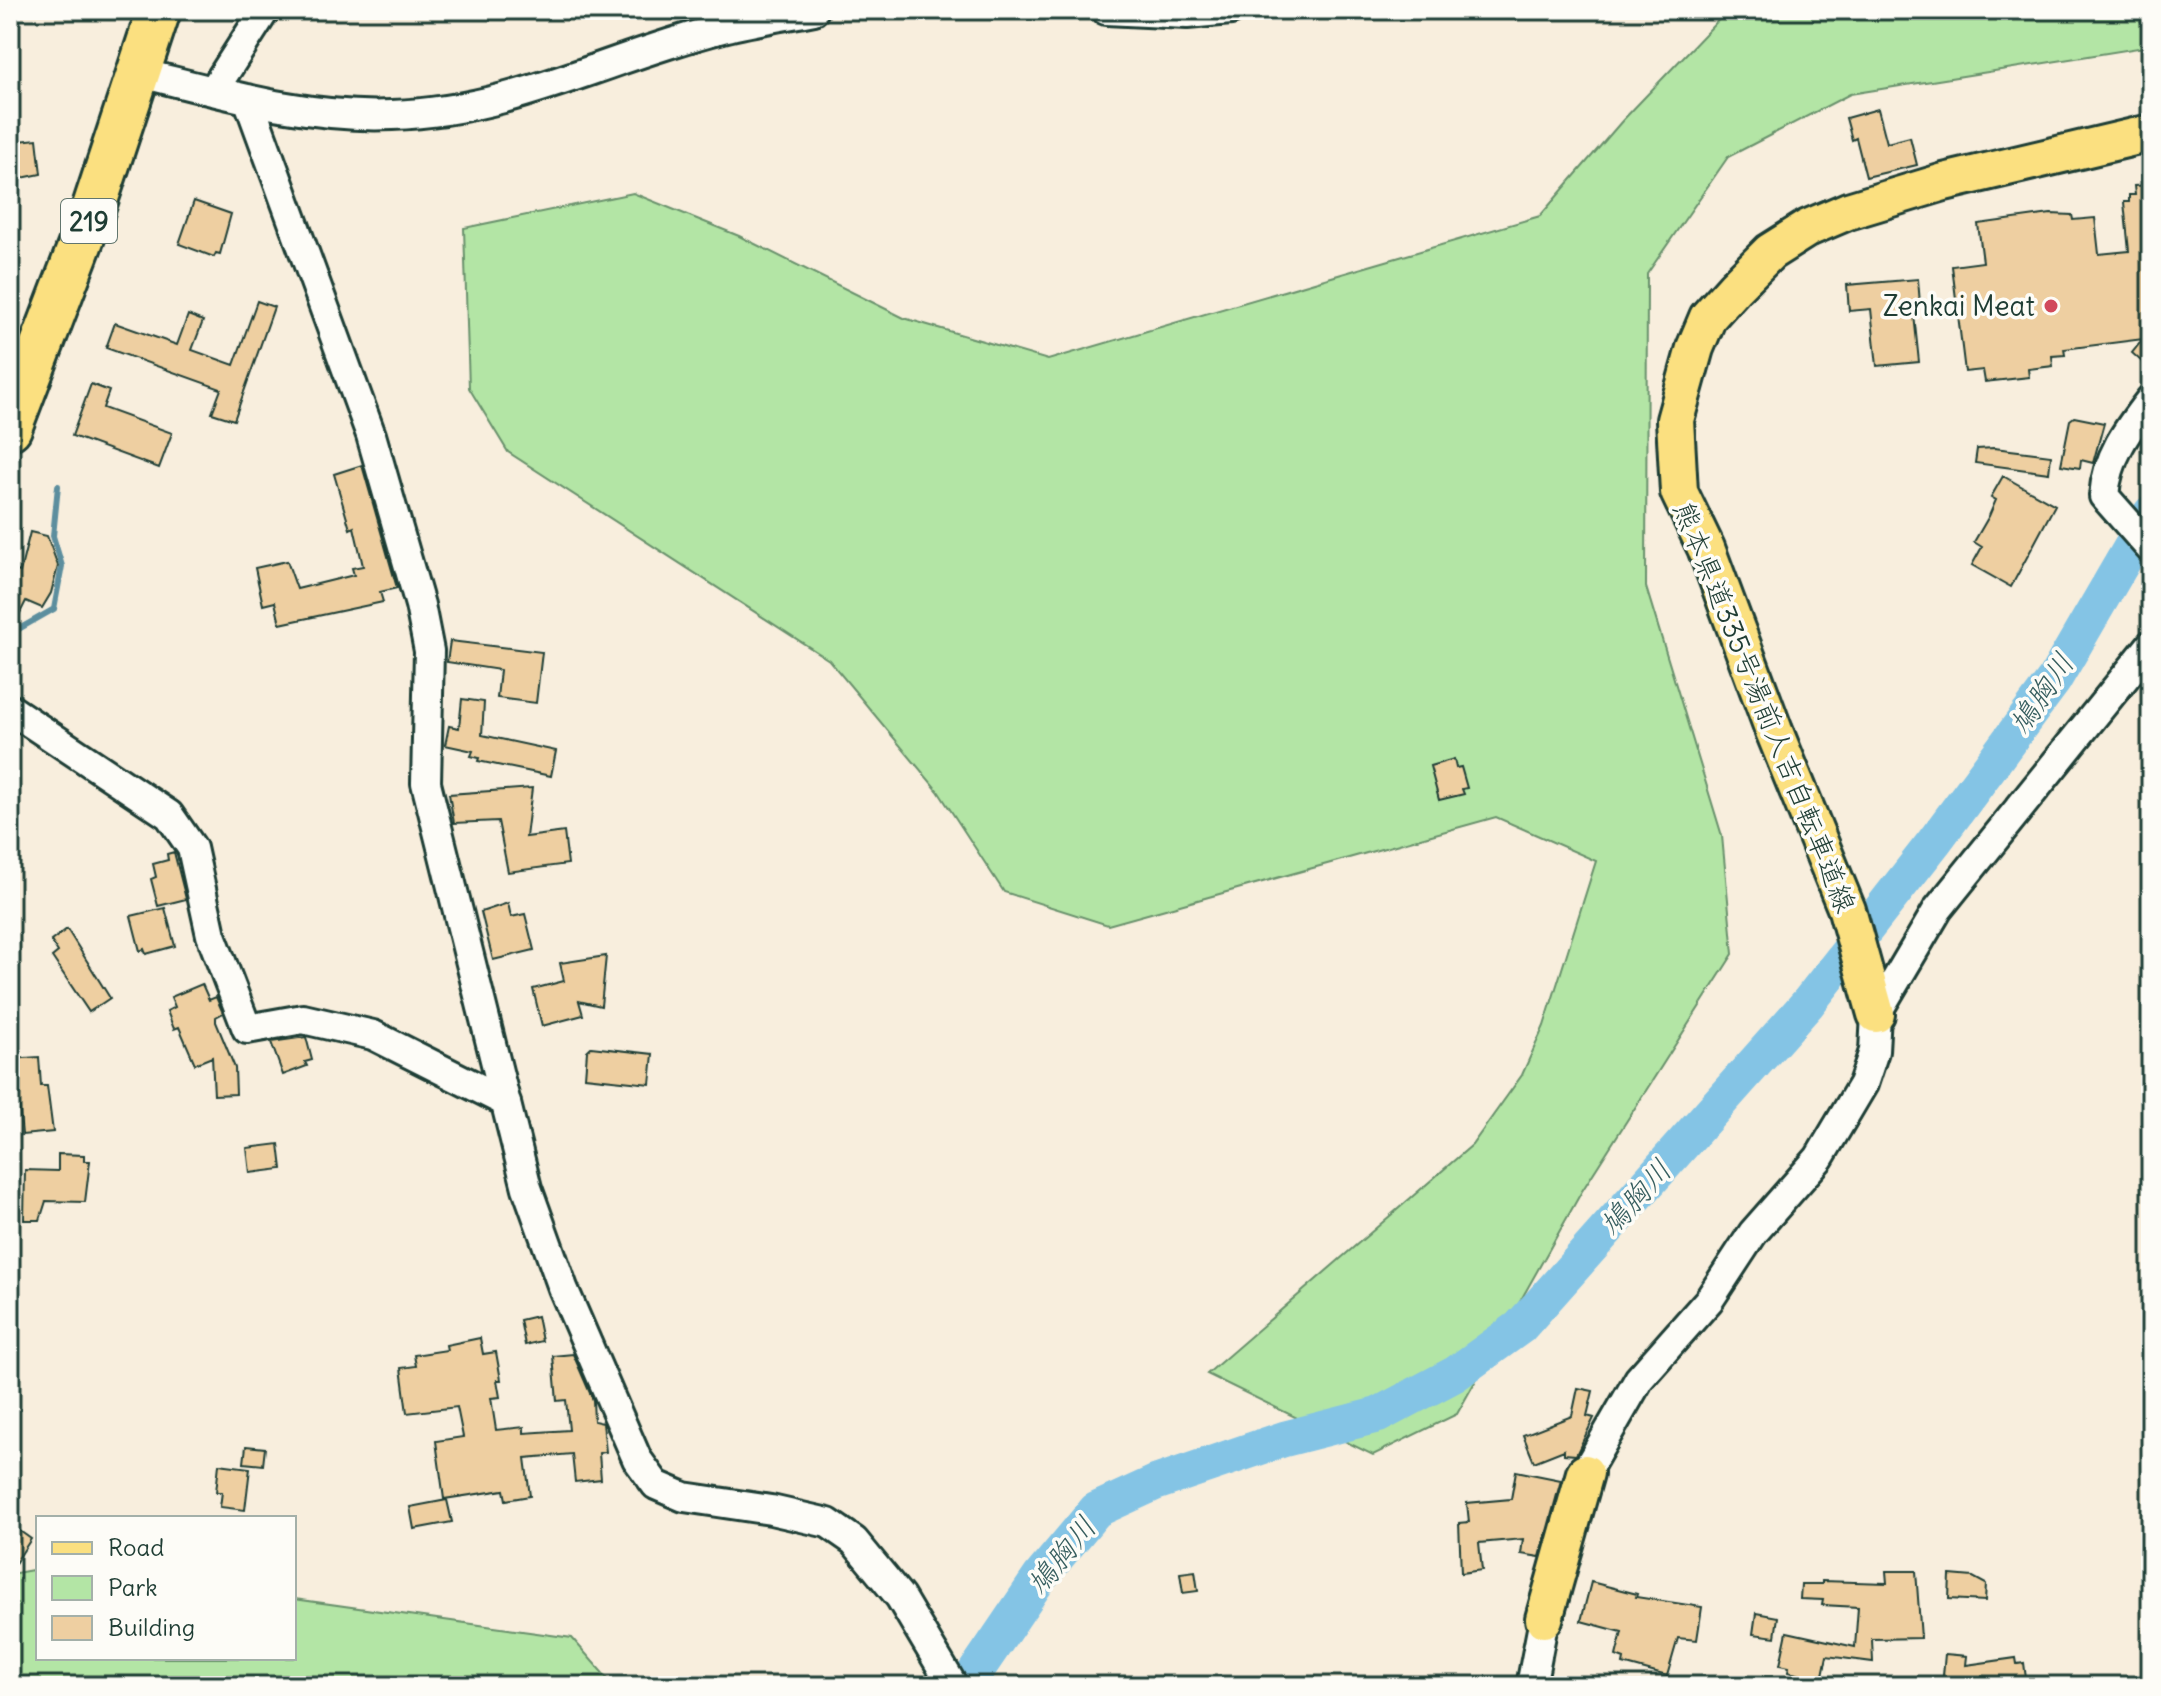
<svg xmlns="http://www.w3.org/2000/svg" width="2161" height="1696" font-family="Delius,'Klee One',sans-serif">
	<style>
		.green { fill: #b3e5a5; stroke: #69916c; stroke-width: 2 }
		.lines { fill: none; stroke-linecap: round; stroke-linejoin: round }
		.stream { stroke: #5c8e9e; stroke-width: 6 }
		.river { stroke: #84c4e5; stroke-width: 36 }
		.building { fill: #eecfa1; stroke: #1f3d34; stroke-width: 2 }
		.minor-casing { stroke: #1f3d34; stroke-width: 34 }
		.major-casing { stroke: #1f3d34; stroke-width: 42 }
		.highway-casing { stroke: #1f3d34; stroke-width: 48 }
		.minor { stroke: #fdfcf7; stroke-width: 28 }
		.major { stroke: #fbe080; stroke-width: 36 }
		.highway { stroke: #fbe080; stroke-width: 42 }
		.poi-dot { fill: #d1495b; stroke: #fdfcf7; stroke-width: 3 }
		.labels { text-anchor: middle; dominant-baseline: central; stroke-width: 7; stroke-linejoin: round; paint-order: stroke }
		.shield { fill: #fdfcf7; stroke: #62766e; stroke-width: 2 }
		.shield-label { font-size: 26px; font-weight: bold; fill: #1f3d34 }
		.poi-label { font-size: 28px; fill: #1f3d34; stroke: #fdfcf7; text-anchor: end }
		.street-label { font-size: 28px; fill: #1f3d34; stroke: #fdfcf7 }
		.water-label { font-size: 30px; font-style: italic; fill: #385f60; stroke: #fdfcf7 }
	</style>
	<rect width="100%" height="100%" fill="#f8eedd"/>
	<filter id="ink" filterUnits="userSpaceOnUse"><feTurbulence type="fractalNoise" baseFrequency=".0125" numOctaves="2"/><feDisplacementMap in="SourceGraphic" scale="16" xChannelSelector="R" yChannelSelector="G"/><feConvolveMatrix kernelMatrix="1 2 1 2 8 2 1 2 1" color-interpolation-filters="sRGB"/></filter>
	<g filter="url(#ink)">
		<!-- green -->
		<path class="green" d="M 1728,10 L 2151,10 L 2151,46 L 1850,94 L 1728,157 L 1647,274 L 1646,587 L 1722,836 L 1733,954 L 1582,1191 L 1457,1414 L 1373,1455 L 1207,1374 L 1472,1145 L 1522,1075 L 1544,1026 L 1596,861 L 1496,817 L 1108,925 L 1004,892 L 938,791 L 829,660 L 508,452 L 469,388 L 464,228 L 633,193 L 739,236 L 904,318 L 1048,360 L 1540,216 L 1622,121 Z
			M 38,1569 L 38,1658 L 294,1658 L 294,1599 L 572,1638 L 614,1686 L 10,1686 L 10,1574 Z"/>
		<g class="lines">
			<!-- stream -->
			<path class="stream" d="M 10,634 L 54,609 L 62,566 L 53,536 L 58,486"/>
			<!-- river -->
			<path class="river" d="M 966,1686 L 1040,1577 L 1096,1510 L 1155,1483 L 1284,1439 L 1378,1415 L 1455,1374 L 1520,1327 L 1808,1003 L 1934,842 L 2054,680 L 2151,513"/>
		</g>
		<!-- building -->
		<path class="building" d="M 1878,109 L 1887,143 L 1910,137 L 1917,165 L 1866,177 L 1856,138 L 1852,140 L 1846,118 Z
			M 37,139 L 41,174 L 12,180 L 10,142 Z
			M 2151,185 L 2151,370 L 2132,353 L 2143,339 L 2064,349 L 2065,355 L 2052,356 L 2053,366 L 2028,369 L 2029,377 L 1985,382 L 1983,370 L 1965,372 L 1952,266 L 1983,262 L 1978,224 L 2051,214 L 2072,215 L 2073,220 L 2095,218 L 2099,254 L 2129,251 L 2124,202 L 2129,202 L 2129,195 L 2135,195 L 2134,186 Z
			M 194,201 L 231,214 L 220,254 L 216,253 L 214,257 L 179,244 Z
			M 1918,279 L 1920,304 L 1913,305 L 1919,362 L 1877,366 L 1871,309 L 1849,311 L 1847,285 Z
			M 257,301 L 274,307 L 234,420 L 212,413 L 221,389 L 106,348 L 115,323 L 177,345 L 188,315 L 203,321 L 192,350 L 234,365 Z
			M 91,384 L 109,391 L 103,408 L 172,433 L 159,468 L 72,436 Z
			M 2074,417 L 2104,423 L 2093,463 L 2081,460 L 2080,468 L 2061,465 L 2070,420 Z
			M 1994,448 L 2051,455 L 2049,473 L 1975,463 L 1977,449 Z
			M 362,465 L 397,588 L 380,592 L 383,602 L 280,624 L 275,602 L 263,605 L 255,568 L 287,561 L 297,589 L 354,575 L 352,568 L 363,566 L 354,527 L 350,529 L 334,474 Z
			M 2003,476 L 2055,505 L 2011,587 L 1972,565 L 1982,547 L 1974,542 L 1989,516 L 1996,500 L 1991,497 Z
			M 30,532 L 47,536 L 58,566 L 51,593 L 42,608 L 26,601 L 10,633 L 10,569 L 20,572 Z
			M 450,641 L 542,652 L 536,703 L 497,698 L 500,670 L 447,662 Z
			M 462,699 L 484,702 L 482,735 L 556,751 L 551,776 L 478,761 L 479,758 L 471,756 L 473,751 L 445,745 L 449,726 L 459,728 Z
			M 1454,759 L 1456,768 L 1461,767 L 1467,788 L 1462,789 L 1464,794 L 1439,800 L 1430,766 Z
			M 532,788 L 526,837 L 564,832 L 568,864 L 508,872 L 498,821 L 454,823 L 449,794 Z
			M 174,852 L 186,899 L 158,906 L 151,879 L 156,877 L 153,864 L 168,860 L 167,854 Z
			M 508,903 L 511,917 L 525,914 L 534,950 L 493,960 L 481,912 Z
			M 165,908 L 175,946 L 146,954 L 144,949 L 140,951 L 131,916 Z
			M 67,929 L 110,998 L 89,1012 L 52,957 L 58,952 L 51,941 Z
			M 606,956 L 601,1006 L 579,1001 L 583,1015 L 542,1026 L 533,989 L 564,981 L 560,963 Z
			M 202,984 L 209,1000 L 216,997 L 223,1013 L 216,1017 L 216,1022 L 235,1068 L 236,1094 L 214,1095 L 212,1057 L 195,1064 L 179,1027 L 174,1029 L 167,1011 L 175,1007 L 171,997 Z
			M 306,1037 L 312,1060 L 305,1062 L 307,1066 L 283,1075 L 271,1042 Z
			M 591,1047 L 653,1054 L 650,1084 L 585,1077 L 587,1051 Z
			M 39,1057 L 41,1086 L 47,1086 L 53,1132 L 22,1135 L 18,1095 L 10,1095 L 10,1059 Z
			M 279,1144 L 282,1169 L 250,1173 L 247,1148 Z
			M 58,1154 L 84,1155 L 84,1161 L 90,1161 L 85,1202 L 46,1201 L 40,1220 L 24,1220 L 25,1170 L 58,1171 Z
			M 537,1316 L 542,1341 L 525,1345 L 520,1320 Z
			M 480,1338 L 483,1354 L 496,1352 L 501,1380 L 497,1380 L 500,1397 L 491,1398 L 496,1430 L 524,1427 L 524,1433 L 569,1430 L 566,1400 L 557,1401 L 553,1356 L 573,1354 L 593,1400 L 594,1421 L 603,1423 L 606,1452 L 599,1453 L 601,1479 L 575,1482 L 572,1454 L 525,1458 L 530,1496 L 506,1500 L 504,1490 L 444,1499 L 436,1441 L 463,1437 L 457,1407 L 407,1413 L 401,1368 L 416,1366 L 414,1355 L 447,1350 L 446,1345 Z
			M 1578,1388 L 1593,1391 L 1587,1416 L 1594,1418 L 1576,1455 L 1564,1454 L 1564,1450 L 1534,1462 L 1523,1435 L 1572,1416 Z
			M 246,1446 L 265,1448 L 263,1465 L 244,1463 Z
			M 219,1464 L 250,1468 L 245,1510 L 220,1507 L 222,1492 L 216,1492 Z
			M 1516,1471 L 1561,1480 L 1540,1557 L 1521,1554 L 1523,1539 L 1479,1543 L 1482,1570 L 1461,1573 L 1459,1523 L 1469,1522 L 1467,1503 L 1511,1499 Z
			M 447,1500 L 452,1522 L 414,1529 L 410,1507 Z
			M 10,1524 L 31,1539 L 10,1571 Z
			M 1195,1571 L 1198,1591 L 1183,1593 L 1180,1573 Z
			M 1886,1571 L 1916,1571 L 1921,1638 L 1872,1639 L 1873,1662 L 1827,1656 L 1822,1680 L 1788,1672 L 1789,1667 L 1780,1665 L 1787,1632 L 1855,1647 L 1858,1607 L 1822,1605 L 1823,1600 L 1800,1599 L 1801,1584 L 1822,1584 L 1822,1581 L 1887,1583 Z
			M 1950,1575 L 1973,1577 L 1986,1584 L 1985,1601 L 1949,1599 Z
			M 1591,1582 L 1637,1594 L 1636,1597 L 1702,1607 L 1697,1640 L 1678,1638 L 1667,1676 L 1623,1664 L 1624,1659 L 1616,1656 L 1622,1632 L 1581,1621 Z
			M 1756,1613 L 1778,1617 L 1775,1637 L 1753,1634 Z
			M 1945,1654 L 1967,1656 L 1966,1665 L 2016,1658 L 2017,1664 L 2024,1663 L 2027,1686 L 1942,1686 Z"/>
		<g class="lines">
			<defs>
				<path id="minor" d="M 1106,10 L 1187,14 L 1231,10
					M 136,72 C 219,92 306,119 392,115 C 514,111 606,58 719,29 C 750,21 783,16 814,10
					M 213,91 L 265,10
					M 248,99 L 371,435 L 420,605 L 429,651 L 426,783 L 527,1188 L 563,1288 L 637,1459 L 656,1485 L 684,1497 L 771,1510 L 828,1523 L 854,1541 L 900,1597 L 953,1686
					M 2151,399 C 2127,430 2107,457 2104,496 L 2151,549
					M 10,709 L 169,815 L 192,848 L 211,935 L 247,1029 L 303,1019 L 373,1035 L 506,1102
					M 1585,1473 L 1639,1379 L 1709,1300 L 1753,1233 L 1819,1158 L 1863,1084 L 1874,1051 L 1876,1014 L 1938,909 L 2151,645
					M 1531,1686 L 1544,1619"/>
				<path id="major" d="M 1876,1014 L 1847,910 L 1774,731 L 1706,548 L 1679,492 L 1675,420 L 1695,348 L 1708,317 L 1735,287 L 1770,252 L 1808,228 L 1848,211 L 1944,182 L 2151,133
					M 1544,1619 L 1585,1473"/>
				<path id="highway" d="M 10,428 L 91,216 L 159,10"/>
			</defs>
			<!-- minor casing -->
			<use href="#minor" class="minor-casing"/>
			<!-- major casing -->
			<use href="#major" class="major-casing"/>
			<!-- highway casing -->
			<use href="#highway" class="highway-casing"/>
			<!-- minor -->
			<use href="#minor" class="minor"/>
			<!-- major -->
			<use href="#major" class="major"/>
			<!-- highway -->
			<use href="#highway" class="highway"/>
		</g>
	</g>
	<!-- markers -->
	<circle class="poi-dot" cx="2051" cy="306" r="8"/>
	<g class="labels">
		<!-- shield labels -->
		<rect class="shield" x="61" y="199" width="56" height="44" rx="6"/>
		<g class="shield-label">
			<text x="89" y="221">219</text>
		</g>
		<!-- poi labels -->
		<g class="poi-label">
			<text x="2035" y="306">Zenkai Meat</text>
		</g>
		<!-- street labels -->
		<g class="street-label">
			<text transform="translate(1765 707) rotate(68)">熊本県道335号湯前人吉自転車道線</text>
		</g>
		<!-- water labels -->
		<g class="water-label">
			<text transform="translate(2041 693) rotate(-56)">鳩胸川</text>
			<text transform="translate(1635 1197) rotate(-48)">鳩胸川</text>
			<text transform="translate(1061 1555) rotate(-51)">鳩胸川</text>
		</g>
	</g>
	<!-- margin -->
	<rect width="2161" height="1696" fill="none" stroke="#fdfcf7" stroke-width="40"/>
	<rect x="20" y="20" width="2121" height="1656" fill="none" stroke="#1f3d34" stroke-width="3" filter="url(#ink)"/>
	<!-- legend -->
	<rect x="36" y="1516" width="260" height="144" fill="#fdfcf7" stroke="#a4b0a9" stroke-width="2"/>
	<rect x="52" y="1542" width="40" height="12" fill="#fbe080" stroke="#a4b0a9" stroke-width="2"/>
	<text x="108" y="1556" font-size="24" fill="#1f3d34">Road</text>
	<rect x="52" y="1576" width="40" height="24" fill="#b3e5a5" stroke="#a4b0a9" stroke-width="2"/>
	<text x="108" y="1596" font-size="24" fill="#1f3d34">Park</text>
	<rect x="52" y="1616" width="40" height="24" fill="#eecfa1" stroke="#a4b0a9" stroke-width="2"/>
	<text x="108" y="1636" font-size="24" fill="#1f3d34">Building</text>
</svg>
